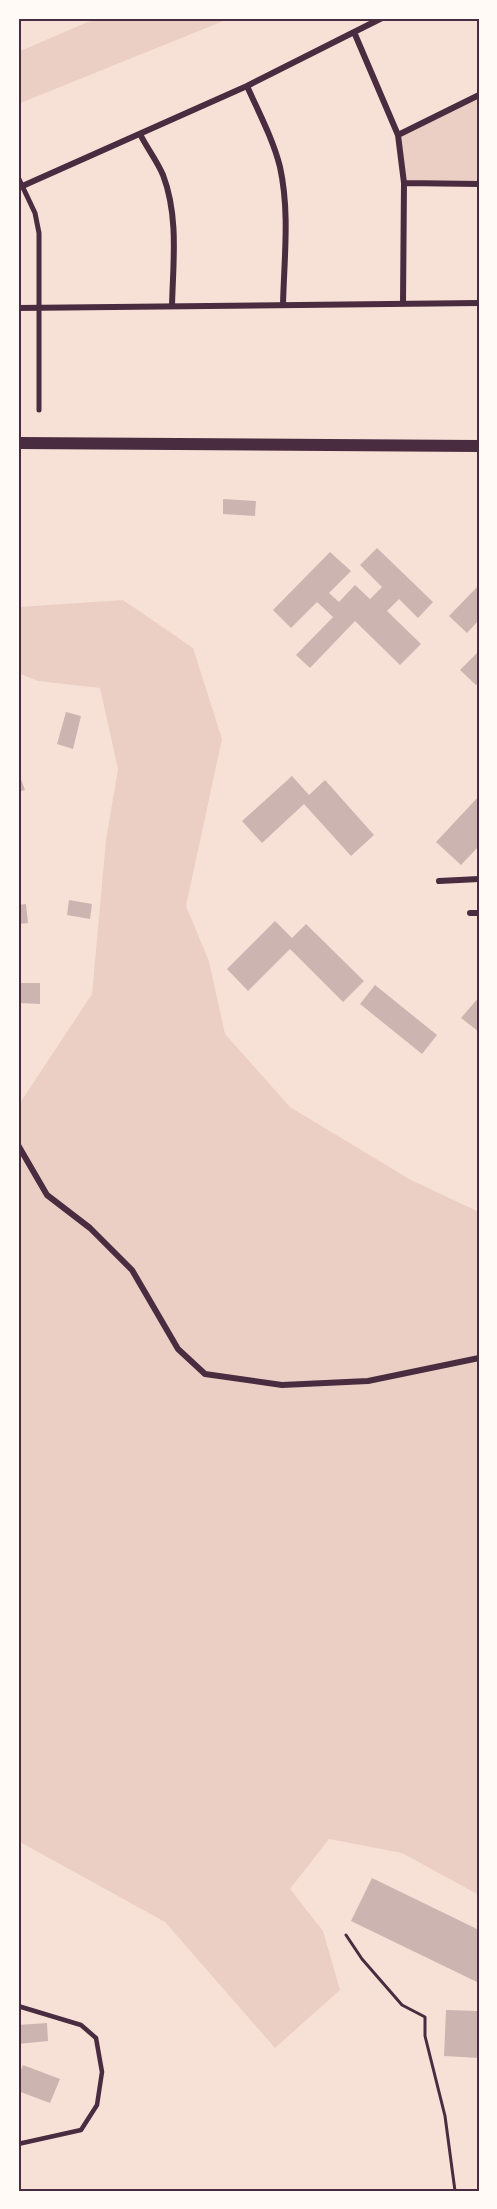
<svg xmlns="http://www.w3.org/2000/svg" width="497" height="2209" font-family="Inter,sans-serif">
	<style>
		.green { fill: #ebcfc5 }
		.building { fill: #ccb4b1 }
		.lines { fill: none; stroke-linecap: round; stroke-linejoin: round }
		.path { stroke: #4a2c40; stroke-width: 3 }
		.service { stroke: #4a2c40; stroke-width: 4.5 }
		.pedestrian { stroke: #4a2c40; stroke-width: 5 }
		.minor { stroke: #4a2c40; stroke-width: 6 }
		.secondary { stroke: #4a2c40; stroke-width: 12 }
		.neatline { fill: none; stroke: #4a2c40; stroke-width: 2 }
	</style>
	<rect width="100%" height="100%" fill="#f7e1d7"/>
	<!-- green -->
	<path class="green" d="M 97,18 L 231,18 L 18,104 L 18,52 Z
		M 479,95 L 479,184 L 404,183 L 398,135 Z
		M 123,600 L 193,648 L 222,739 L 186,906 L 209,961 L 225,1034 L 290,1107 L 411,1180 L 479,1212 L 479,1895 L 402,1853 L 329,1839 L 290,1889 L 323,1931 L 340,1990 L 275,2048 L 165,1922 L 18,1841 L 18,1106 L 92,994 L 106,840 L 118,769 L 100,688 L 38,681 L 18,673 L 18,607 Z"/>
	<!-- building -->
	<path class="building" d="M 223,499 L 256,501 L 255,516 L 223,514 Z
		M 377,548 L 433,602 L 418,618 L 399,599 L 387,611 L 421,644 L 400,665 L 355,621 L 310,668 L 296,655 L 333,617 L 317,602 L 291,628 L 273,610 L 330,552 L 351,571 L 329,593 L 339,602 L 355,585 L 370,599 L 382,587 L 360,565 Z
		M 479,585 L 479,620 L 467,633 L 449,616 Z
		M 479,651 L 479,682 L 476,685 L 460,670 Z
		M 66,712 L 81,716 L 73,749 L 57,744 Z
		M 18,771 L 25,790 L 18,792 Z
		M 292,776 L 309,795 L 325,780 L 374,835 L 351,856 L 304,804 L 262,843 L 242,821 Z
		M 479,796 L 479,846 L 461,865 L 436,842 Z
		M 69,900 L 92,904 L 90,919 L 67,915 Z
		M 26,904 L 28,923 L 18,924 L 18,905 Z
		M 275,921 L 292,938 L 306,924 L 364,981 L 343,1002 L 290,949 L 248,991 L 227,969 Z
		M 21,983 L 40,983 L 40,1004 L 21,1003 Z
		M 375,985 L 437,1035 L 422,1054 L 360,1004 Z
		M 479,997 L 479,1032 L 461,1018 Z
		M 372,1878 L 479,1930 L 479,1983 L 351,1921 Z
		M 446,2010 L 479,2011 L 479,2058 L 444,2056 Z
		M 47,2023 L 48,2041 L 18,2044 L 18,2025 Z
		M 23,2065 L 60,2079 L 50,2103 L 18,2091 L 18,2077 Z"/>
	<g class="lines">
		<!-- path -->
		<path class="path" d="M 346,1935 L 362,1959 L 402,2005 L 425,2017 L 425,2036 L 445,2116 L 455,2191"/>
		<!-- service -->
		<path class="service" d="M 18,2006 L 81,2025 L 96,2038 L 102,2072 L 97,2105 L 81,2130 L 18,2144"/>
		<!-- pedestrian -->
		<path class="pedestrian" d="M 18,177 L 35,213 L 39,233 L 39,410"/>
		<!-- minor -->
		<path class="minor" d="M 354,32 L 398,135 L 404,183 L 403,303
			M 247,86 C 259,113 273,139 280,167 C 290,212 284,260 283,305
			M 140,134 C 147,148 157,161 163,175 C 179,217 173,263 172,306
			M 398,135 L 479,95
			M 404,183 L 479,184
			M 18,188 L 247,86 L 382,18
			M 18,308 L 479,303
			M 439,881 L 479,879
			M 470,913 L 479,913
			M 18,1145 L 47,1195 L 90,1228 L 132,1270 L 178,1349 L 205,1374 L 282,1385 L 368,1381 L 479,1358"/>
		<!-- secondary -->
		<path class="secondary" d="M 18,443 L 479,446"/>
	</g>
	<!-- border -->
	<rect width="497" height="2209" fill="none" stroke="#fffaf5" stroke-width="39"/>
	<rect x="20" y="20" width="458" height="2170" class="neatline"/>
</svg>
